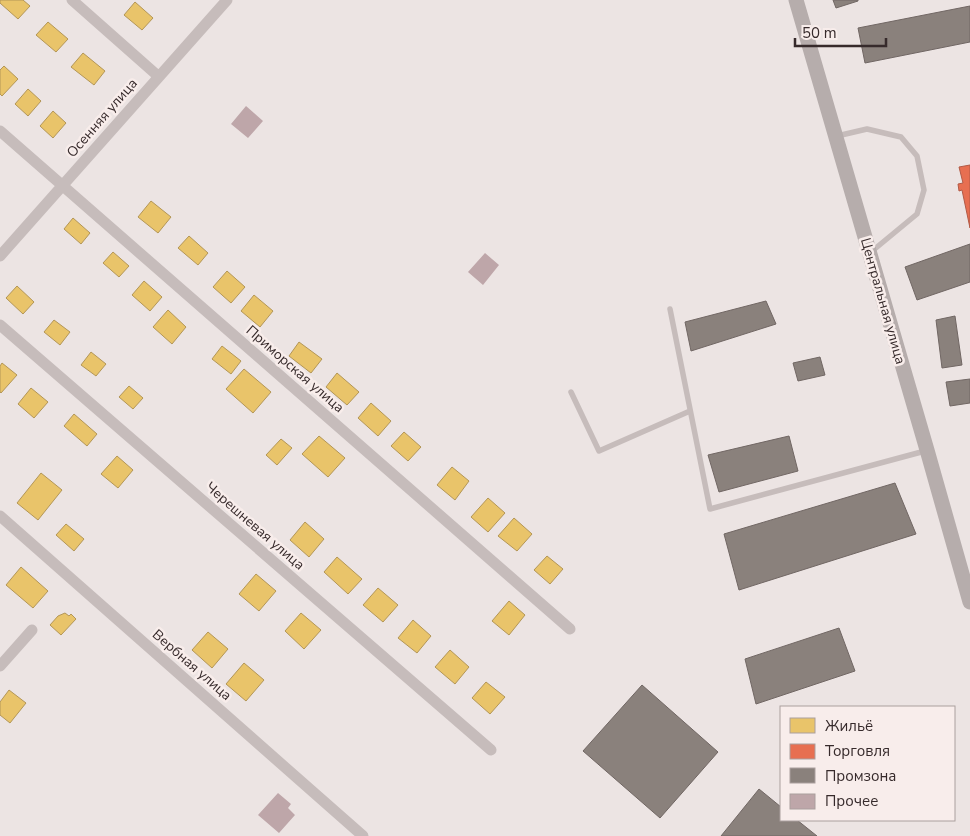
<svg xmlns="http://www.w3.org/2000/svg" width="970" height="836" font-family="'Nunito Sans',sans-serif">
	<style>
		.homes { fill: #e9c46a; stroke: #b39657 }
		.shops { fill: #e76f51; stroke: #b25a46 }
		.industry { fill: #8a817c; stroke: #716764 }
		.building { fill: #bea6a9 }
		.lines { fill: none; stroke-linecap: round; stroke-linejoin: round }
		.lane { stroke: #c6bcbb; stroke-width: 5.5 }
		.street { stroke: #c6bcbb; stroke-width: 11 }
		.secondary { stroke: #b6adac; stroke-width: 15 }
		.labels { text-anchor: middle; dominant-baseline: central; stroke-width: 5; stroke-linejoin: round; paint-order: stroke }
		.street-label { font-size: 14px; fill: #362a2b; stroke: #f8edeb }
	</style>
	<rect width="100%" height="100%" fill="#ece4e3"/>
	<!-- homes -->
	<path class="homes" d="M 0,0 L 23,0 L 30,6 L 18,19 L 0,3 Z
		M 135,2 L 153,18 L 142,30 L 124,15 Z
		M 48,22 L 68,39 L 56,52 L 36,35 Z
		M 83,53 L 105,71 L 94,85 L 71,67 Z
		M 4,66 L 18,79 L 2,96 L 0,94 L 0,70 Z
		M 28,89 L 41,101 L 28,116 L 15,104 Z
		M 53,111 L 66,123 L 53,138 L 40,126 Z
		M 151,201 L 171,217 L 158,233 L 138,217 Z
		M 73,218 L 90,233 L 81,244 L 64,229 Z
		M 189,236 L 208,253 L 198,265 L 178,248 Z
		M 113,252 L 129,266 L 119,277 L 103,263 Z
		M 227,271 L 245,287 L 231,303 L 213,287 Z
		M 144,281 L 162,297 L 150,311 L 132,295 Z
		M 17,286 L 34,302 L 23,314 L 6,298 Z
		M 254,295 L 273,311 L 260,327 L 241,311 Z
		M 168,310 L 186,327 L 172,344 L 153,327 Z
		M 54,320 L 70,332 L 60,345 L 44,332 Z
		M 299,342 L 322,359 L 311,373 L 289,356 Z
		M 222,346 L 241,361 L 231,374 L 212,359 Z
		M 91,352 L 106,364 L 96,376 L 81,365 Z
		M 2,363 L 17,375 L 1,393 L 0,392 L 0,366 Z
		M 244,369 L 271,392 L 253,413 L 226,389 Z
		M 337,373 L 359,392 L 347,405 L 326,387 Z
		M 129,386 L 143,398 L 133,409 L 119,397 Z
		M 31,388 L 48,402 L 34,418 L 18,404 Z
		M 371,403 L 391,421 L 378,436 L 358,418 Z
		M 74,414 L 97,434 L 87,446 L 64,426 Z
		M 404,432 L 421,447 L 408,461 L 391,446 Z
		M 319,436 L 345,458 L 328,477 L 302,454 Z
		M 281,439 L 292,448 L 277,465 L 266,455 Z
		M 117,456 L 133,470 L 118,488 L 101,474 Z
		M 452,467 L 469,481 L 455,500 L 437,485 Z
		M 41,473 L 62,490 L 38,520 L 17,503 Z
		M 488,498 L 505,513 L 488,532 L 471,517 Z
		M 514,518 L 532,534 L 517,551 L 498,536 Z
		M 305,522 L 324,539 L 309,557 L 290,540 Z
		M 66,524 L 84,539 L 74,551 L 56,535 Z
		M 547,556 L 563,569 L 550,584 L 534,570 Z
		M 337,557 L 362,579 L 348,594 L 324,572 Z
		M 21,567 L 48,591 L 33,608 L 6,585 Z
		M 256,574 L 276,591 L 259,611 L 239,594 Z
		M 378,588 L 398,605 L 383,622 L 363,605 Z
		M 509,601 L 525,615 L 509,635 L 492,621 Z
		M 65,613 L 69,616 L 71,614 L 76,619 L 61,635 L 50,625 L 58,616 Z
		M 301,613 L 321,630 L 304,649 L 285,631 Z
		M 413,620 L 431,636 L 417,653 L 398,638 Z
		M 208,632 L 228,649 L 212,668 L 192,650 Z
		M 450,650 L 469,667 L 455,684 L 435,667 Z
		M 244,663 L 264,680 L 246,701 L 226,684 Z
		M 486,682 L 505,697 L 490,714 L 472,698 Z
		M 9,690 L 26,703 L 10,723 L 0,715 L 0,702 Z"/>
	<!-- shops -->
	<path class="shops" d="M 970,165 L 970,228 L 962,190 L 959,191 L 958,184 L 963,183 L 959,167 Z"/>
	<!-- industry -->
	<path class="industry" d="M 833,0 L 858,0 L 858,1 L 836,8 Z
		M 970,6 L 970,42 L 865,63 L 858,28 Z
		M 970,244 L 970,282 L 917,300 L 905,267 Z
		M 766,301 L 776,324 L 691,351 L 685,322 Z
		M 955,316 L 962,365 L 942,368 L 936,320 Z
		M 820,357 L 825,375 L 798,381 L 793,363 Z
		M 970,379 L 970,403 L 950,406 L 946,382 Z
		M 789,436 L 798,471 L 719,492 L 708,455 Z
		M 895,483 L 916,534 L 739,590 L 724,534 Z
		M 839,628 L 855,671 L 756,704 L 745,659 Z
		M 642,685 L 718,752 L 660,818 L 583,751 Z
		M 759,789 L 781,807 L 781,820 L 797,820 L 817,836 L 721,836 Z"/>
	<!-- building -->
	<path class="building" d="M 246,106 L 263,121 L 248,138 L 231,124 Z
		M 485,253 L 499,265 L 483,285 L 468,272 Z
		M 278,793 L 291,804 L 288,808 L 295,815 L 279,833 L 258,815 Z"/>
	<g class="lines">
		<!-- lane -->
		<path class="lane" d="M 837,136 L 867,129 L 901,137 L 917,156 L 924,190 L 917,214 L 871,252
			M 670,309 L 710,509 L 925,451
			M 571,392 L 599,451 L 690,411"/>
		<!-- street -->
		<path class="street" d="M 72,0 L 158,76
			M 0,131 L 570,629
			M 0,256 L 227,0
			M 0,325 L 491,750
			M 0,516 L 363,836
			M 0,666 L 32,630"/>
		<!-- secondary -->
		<path class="secondary" d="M 796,0 L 927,450 L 970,602"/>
	</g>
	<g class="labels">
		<!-- street labels -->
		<g class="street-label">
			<text transform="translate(102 118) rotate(-49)">Осенняя улица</text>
			<text transform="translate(883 301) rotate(74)">Центральная улица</text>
			<text transform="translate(295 369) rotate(41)">Приморская улица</text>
			<text transform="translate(255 526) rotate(41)">Черешневая улица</text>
			<text transform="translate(192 665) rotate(41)">Вербная улица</text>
		</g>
	</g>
	<!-- legend -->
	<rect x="780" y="706" width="175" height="115" fill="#f8edeb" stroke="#aa9f9e"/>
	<rect x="790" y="718" width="25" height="15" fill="#e9c46a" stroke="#aa9f9e"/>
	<text x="825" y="731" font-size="15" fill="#362a2b">Жильё</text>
	<rect x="790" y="744" width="25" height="15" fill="#e76f51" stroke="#aa9f9e"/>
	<text x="825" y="756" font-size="15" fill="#362a2b">Торговля</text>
	<rect x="790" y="768" width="25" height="15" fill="#8a817c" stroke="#aa9f9e"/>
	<text x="825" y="781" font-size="15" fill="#362a2b">Промзона</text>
	<rect x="790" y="794" width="25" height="15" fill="#bea6a9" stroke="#aa9f9e"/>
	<text x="825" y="806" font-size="15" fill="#362a2b">Прочее</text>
	<!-- scale -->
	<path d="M795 38v8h91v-8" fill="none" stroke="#362a2b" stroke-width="2.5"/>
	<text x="802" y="38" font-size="15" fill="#362a2b" stroke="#f8edeb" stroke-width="4" paint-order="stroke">50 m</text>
</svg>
